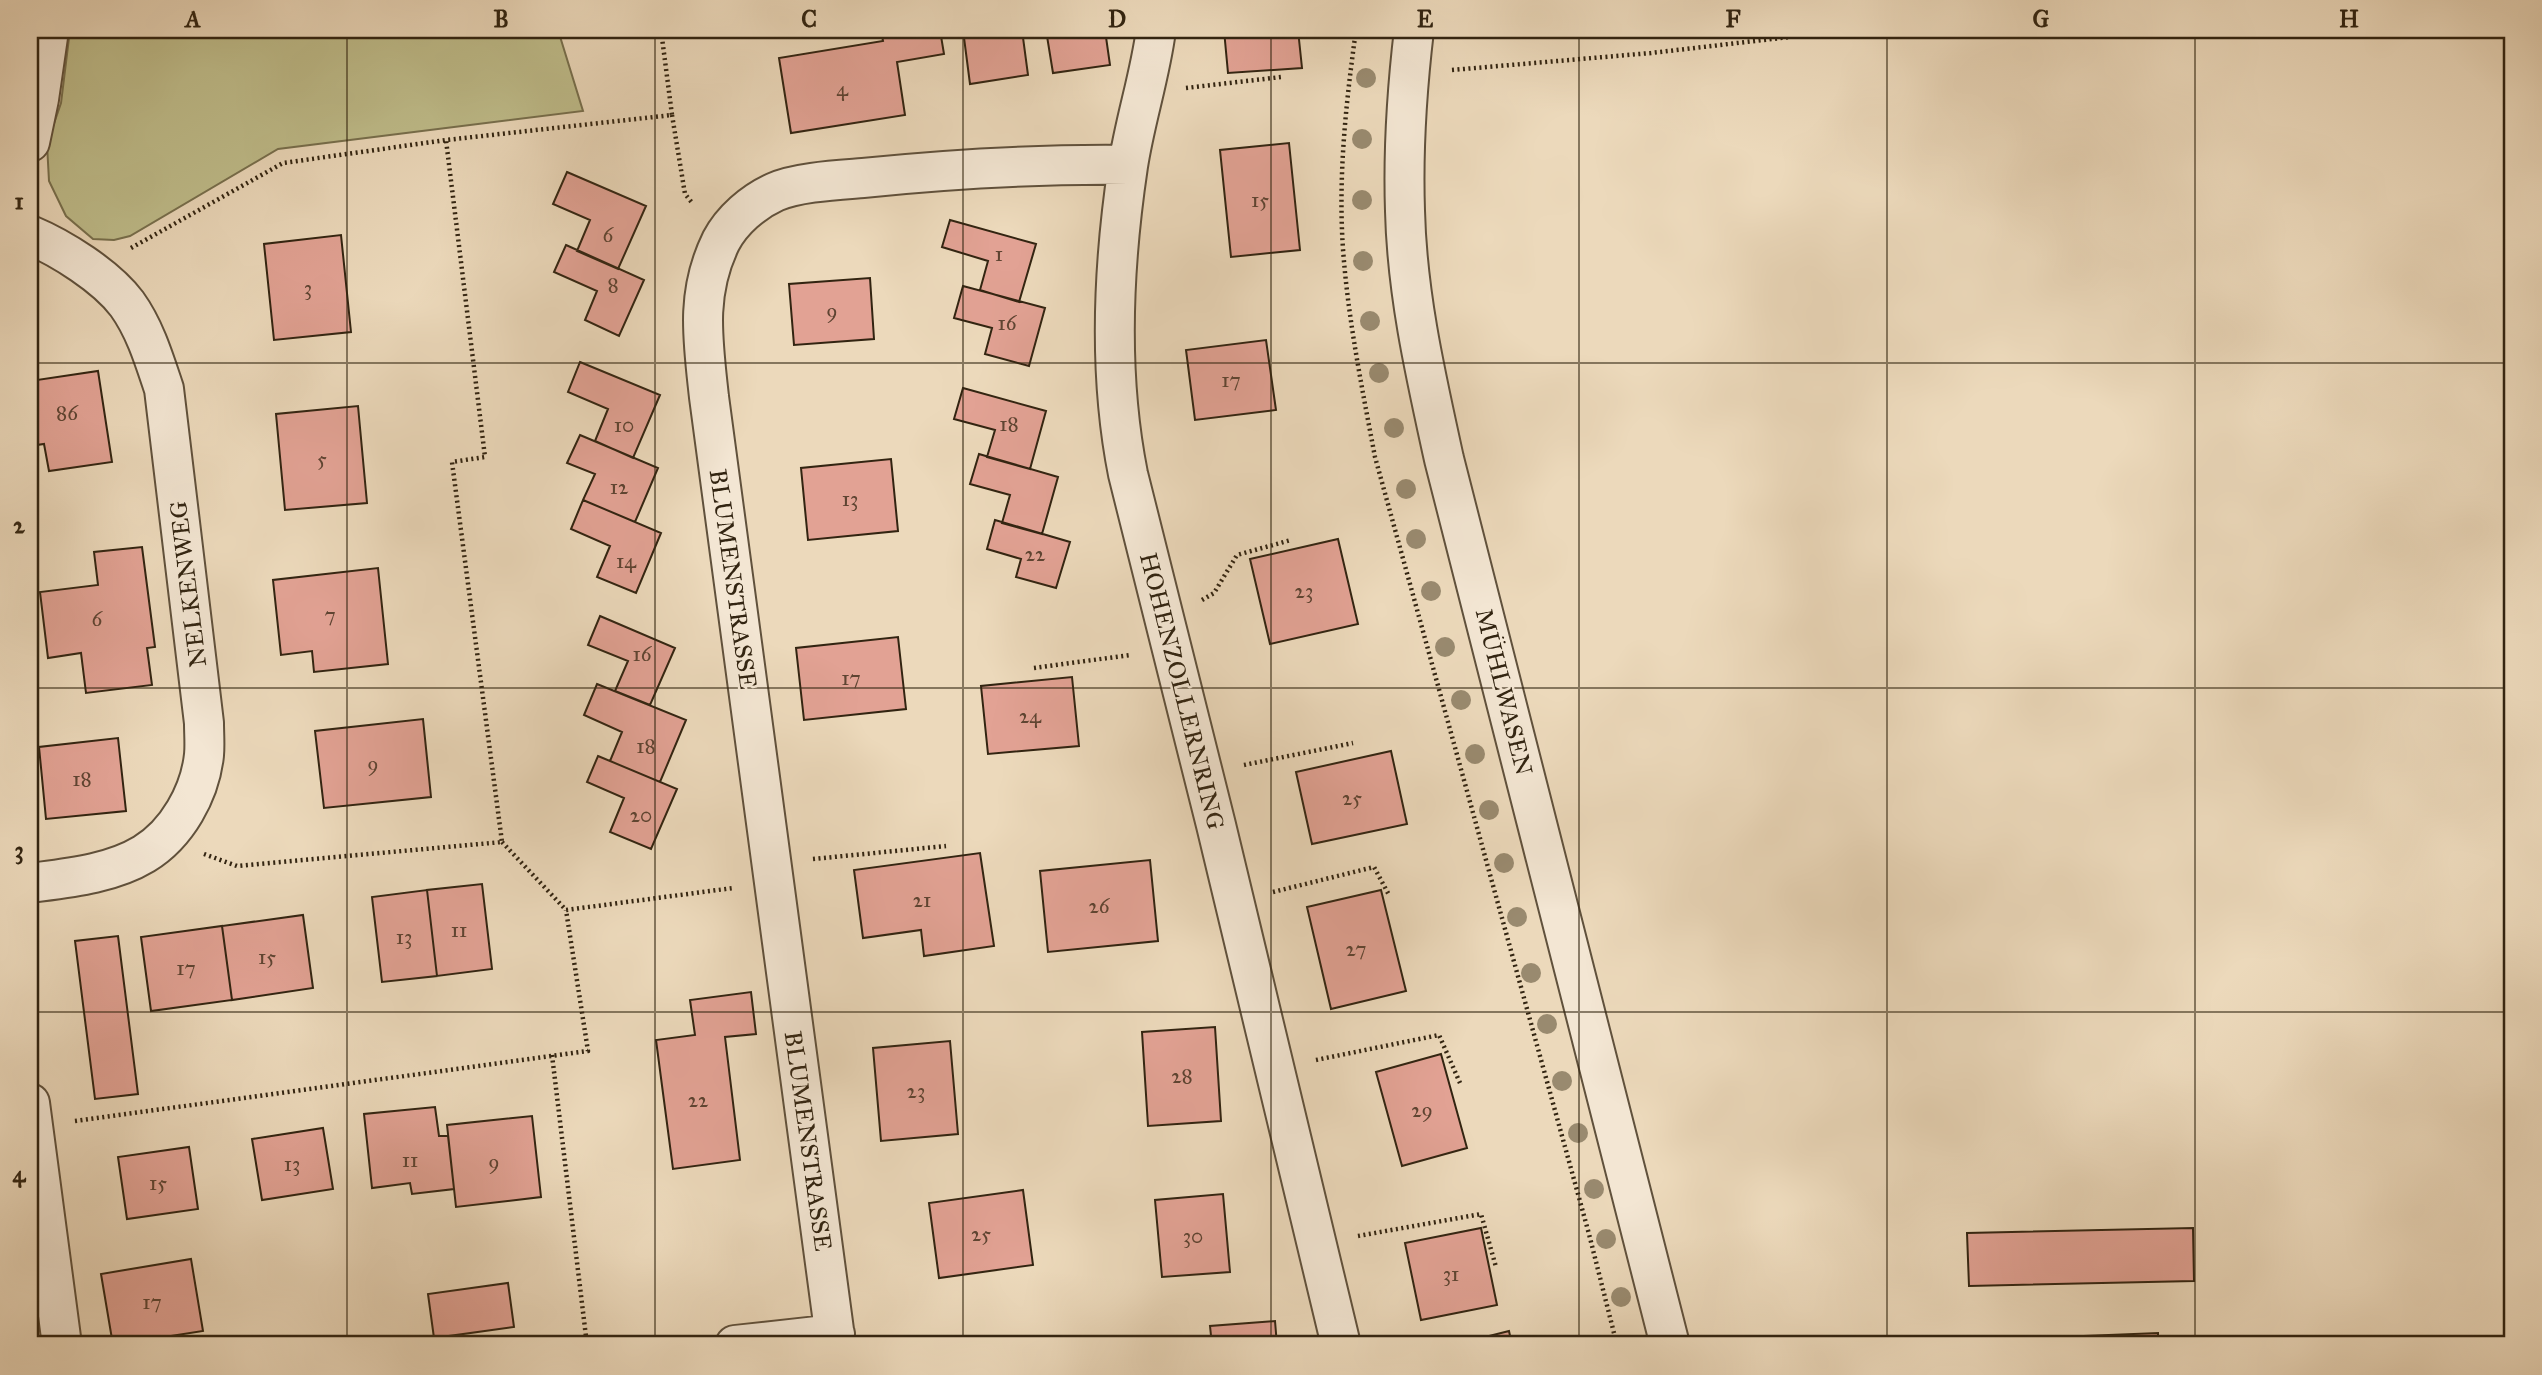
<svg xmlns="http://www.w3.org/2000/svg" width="2542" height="1375" font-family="'IM FELL Great Primer',serif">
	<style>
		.green { fill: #bfbd8b; stroke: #78704e; stroke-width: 2 }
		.building { fill: #e2a294; stroke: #322411; stroke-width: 2 }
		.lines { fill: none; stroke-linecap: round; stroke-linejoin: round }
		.minor-casing { stroke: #60513c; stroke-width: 42 }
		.path { stroke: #322411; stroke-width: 4.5; stroke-dasharray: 2 3.5; stroke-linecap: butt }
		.minor { stroke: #f3e6d3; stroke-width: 38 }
		.tree { fill: #998a6f }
		.grid { fill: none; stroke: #322411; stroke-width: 2; stroke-opacity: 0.55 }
		.labels { text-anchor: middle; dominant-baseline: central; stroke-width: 5; stroke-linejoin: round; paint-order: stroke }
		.number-label { font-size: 21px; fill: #5e4432 }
		.street-label { font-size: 24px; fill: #322411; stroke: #f3e6d3 }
		.neatline { fill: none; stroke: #322411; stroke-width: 2.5 }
		.grid-label { font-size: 23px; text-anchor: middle; font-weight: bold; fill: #322411 }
	</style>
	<rect width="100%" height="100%" fill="#ecd9bb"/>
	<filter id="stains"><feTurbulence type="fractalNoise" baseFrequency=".00286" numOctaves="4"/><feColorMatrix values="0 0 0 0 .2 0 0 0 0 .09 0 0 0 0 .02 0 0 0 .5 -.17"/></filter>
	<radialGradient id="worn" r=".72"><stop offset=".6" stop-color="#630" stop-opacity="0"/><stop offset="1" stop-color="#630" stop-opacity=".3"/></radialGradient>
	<!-- green -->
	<path class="green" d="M 70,30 L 558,30 L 583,111 L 278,149 L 130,236 L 114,240 L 93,239 L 66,216 L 49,181 L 47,144 L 61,103 Z"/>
	<!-- building -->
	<path class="building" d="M 881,30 L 940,30 L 944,54 L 897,62 L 905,115 L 791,133 L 779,58 L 883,41 Z
		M 963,30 L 1022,30 L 1028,75 L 970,84 Z
		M 1046,30 L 1105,30 L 1110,65 L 1053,73 Z
		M 1224,30 L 1298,30 L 1302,68 L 1228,73 Z
		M 1289,143 L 1300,250 L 1231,257 L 1220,150 Z
		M 567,172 L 646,206 L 618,269 L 577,251 L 590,220 L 553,204 Z
		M 950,220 L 1036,244 L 1019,302 L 980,290 L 988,261 L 942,247 Z
		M 341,235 L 351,332 L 274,340 L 264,244 Z
		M 566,245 L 644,280 L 619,336 L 585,320 L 597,291 L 554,272 Z
		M 870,278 L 874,339 L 794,345 L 789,284 Z
		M 963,286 L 1045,308 L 1029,366 L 985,354 L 992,328 L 954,318 Z
		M 1266,340 L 1276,410 L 1195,420 L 1186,350 Z
		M 580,362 L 660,395 L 633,458 L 595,441 L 608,409 L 568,392 Z
		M 98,371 L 112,462 L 49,471 L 44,444 L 30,446 L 30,381 Z
		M 963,388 L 1046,411 L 1030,469 L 987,457 L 995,430 L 954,419 Z
		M 358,406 L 367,503 L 285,510 L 276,414 Z
		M 580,435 L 658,468 L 635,522 L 583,500 L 595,474 L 567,463 Z
		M 979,454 L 1058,477 L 1042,534 L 1002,523 L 1010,495 L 970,484 Z
		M 891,459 L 898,531 L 808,540 L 801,468 Z
		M 583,500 L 661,533 L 636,593 L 597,577 L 610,546 L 571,529 Z
		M 995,520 L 1070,542 L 1056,588 L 1016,577 L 1021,559 L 987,549 Z
		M 1338,539 L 1358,624 L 1270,644 L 1250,559 Z
		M 142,547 L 155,647 L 147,648 L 152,685 L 86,693 L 81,653 L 48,658 L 40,592 L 98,585 L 94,552 Z
		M 378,568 L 388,664 L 314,672 L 312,651 L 281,655 L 273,580 Z
		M 600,616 L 675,648 L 650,705 L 615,691 L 628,661 L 588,645 Z
		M 898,637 L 906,709 L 804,720 L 796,648 Z
		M 1072,677 L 1079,746 L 988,754 L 981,686 Z
		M 597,684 L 686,720 L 660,782 L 610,761 L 622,732 L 584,715 Z
		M 423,719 L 431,797 L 324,808 L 315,731 Z
		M 118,738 L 126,811 L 46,819 L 39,747 Z
		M 1391,751 L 1407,824 L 1312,844 L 1296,772 Z
		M 598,756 L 677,789 L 651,849 L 610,832 L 624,798 L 587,782 Z
		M 980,853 L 994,946 L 924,956 L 921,930 L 863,938 L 854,870 Z
		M 1150,860 L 1158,941 L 1048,952 L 1040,871 Z
		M 482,884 L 492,969 L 437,976 L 427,890 Z
		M 427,890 L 437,976 L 382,982 L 372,897 Z
		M 1381,890 L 1406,991 L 1331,1009 L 1307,907 Z
		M 303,915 L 313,988 L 232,1000 L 222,926 Z
		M 222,926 L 232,1000 L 151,1011 L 141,937 Z
		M 118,936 L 138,1094 L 95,1099 L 75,941 Z
		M 751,992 L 756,1034 L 725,1037 L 740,1160 L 673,1169 L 656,1040 L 695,1035 L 690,1000 Z
		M 1215,1027 L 1221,1121 L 1148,1126 L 1142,1032 Z
		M 950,1041 L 958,1134 L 881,1141 L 873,1048 Z
		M 1441,1054 L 1467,1148 L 1402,1166 L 1376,1072 Z
		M 435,1107 L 439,1136 L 448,1136 L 454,1189 L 412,1194 L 410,1183 L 372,1188 L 364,1114 Z
		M 532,1116 L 541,1197 L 456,1207 L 447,1125 Z
		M 323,1128 L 333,1189 L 262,1200 L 252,1139 Z
		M 189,1147 L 198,1209 L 127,1219 L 118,1157 Z
		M 1023,1190 L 1033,1265 L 939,1278 L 929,1203 Z
		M 1223,1194 L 1230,1272 L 1162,1277 L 1155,1200 Z
		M 1481,1228 L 1497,1305 L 1421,1320 L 1405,1243 Z
		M 2193,1228 L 2194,1281 L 1969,1286 L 1967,1233 Z
		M 191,1259 L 203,1331 L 113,1345 L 101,1274 Z
		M 508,1283 L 514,1327 L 434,1338 L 428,1294 Z
		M 1275,1321 L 1277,1345 L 1212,1345 L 1210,1326 Z
		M 1509,1331 L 1512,1345 L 1457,1345 L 1457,1344 Z
		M 2158,1333 L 2158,1345 L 2034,1345 L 2034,1338 Z"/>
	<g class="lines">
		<defs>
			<path id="minor" d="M 1156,30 C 1150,76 1135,120 1128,166 C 1113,266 1108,374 1128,474 L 1216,825 L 1341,1345
				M 1414,30 C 1407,89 1403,151 1405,211 C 1407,295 1426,377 1444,459 L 1670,1345
				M 30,142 L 39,99 L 49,30
				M 30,235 C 61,248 106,276 127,304 C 145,329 154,359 164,389 L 204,723 C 204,734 205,745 204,755 C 200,793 177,834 144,854 C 111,874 68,878 30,883
				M 30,1103 L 62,1345
				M 735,1345 L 835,1334
				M 836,1345 L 709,397 C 703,341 695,294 721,241 C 732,220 753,202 775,192 C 797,182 838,180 863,178 C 951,169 1040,164 1128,165"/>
		</defs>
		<!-- minor casing -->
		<use href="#minor" class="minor-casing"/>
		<!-- path -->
		<path class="path" d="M 1356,30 C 1346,102 1338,176 1343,249 C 1348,319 1362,388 1375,457 L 1589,1234 L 1617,1345
			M 1452,70 L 1651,53 L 1850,30
			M 1186,88 L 1281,77
			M 672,115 L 685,194 L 693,204
			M 131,248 L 283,163 L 446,140
			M 1202,600 L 1214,593 L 1237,555 L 1291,540
			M 1034,668 L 1130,655
			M 1244,765 L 1353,743
			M 502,842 L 566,910 L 733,888
			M 204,854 L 237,866 L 502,842 L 452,462 L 485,457 L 446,140 L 672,115 L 661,30
			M 813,859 L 946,846
			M 1273,892 L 1374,867 L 1389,895
			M 552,1055 L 587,1345
			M 1316,1060 L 1439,1035 L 1460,1083
			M 75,1121 L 588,1051 L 566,910
			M 1358,1236 L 1481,1214 L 1496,1267"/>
		<!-- minor -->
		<use href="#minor" class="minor"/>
	</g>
	<!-- trees -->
	<g class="tree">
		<circle cx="1366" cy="78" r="10"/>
		<circle cx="1362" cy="139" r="10"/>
		<circle cx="1362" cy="200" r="10"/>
		<circle cx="1363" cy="261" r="10"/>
		<circle cx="1370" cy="321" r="10"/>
		<circle cx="1379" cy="373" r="10"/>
		<circle cx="1394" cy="428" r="10"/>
		<circle cx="1406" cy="489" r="10"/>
		<circle cx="1416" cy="539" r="10"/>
		<circle cx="1431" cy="591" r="10"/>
		<circle cx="1445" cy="647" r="10"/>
		<circle cx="1461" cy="700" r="10"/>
		<circle cx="1475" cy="754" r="10"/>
		<circle cx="1489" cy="810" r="10"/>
		<circle cx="1504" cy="863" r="10"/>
		<circle cx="1517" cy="917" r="10"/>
		<circle cx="1531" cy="973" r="10"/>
		<circle cx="1547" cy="1024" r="10"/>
		<circle cx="1562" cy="1081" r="10"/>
		<circle cx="1578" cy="1133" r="10"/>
		<circle cx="1594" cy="1189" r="10"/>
		<circle cx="1606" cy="1239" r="10"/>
		<circle cx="1621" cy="1297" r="10"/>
	</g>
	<!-- grid -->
	<path class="grid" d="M 347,30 L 347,1345M 655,30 L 655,1345M 963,30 L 963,1345M 1271,30 L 1271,1345M 1579,30 L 1579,1345M 1887,30 L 1887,1345M 2195,30 L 2195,1345M 30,363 L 2512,363M 30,688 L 2512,688M 30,1012 L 2512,1012"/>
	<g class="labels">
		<!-- number labels -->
		<g class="number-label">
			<text x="842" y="89">4</text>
			<text x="1260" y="200">15</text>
			<text x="608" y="235">6</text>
			<text x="999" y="254">1</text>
			<text x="613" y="285">8</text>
			<text x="308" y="288">3</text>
			<text x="832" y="311">9</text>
			<text x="1007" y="323">16</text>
			<text x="1231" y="380">17</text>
			<text x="67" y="413">86</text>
			<text x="1009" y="424">18</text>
			<text x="624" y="425">10</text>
			<text x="322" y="459">5</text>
			<text x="619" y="487">12</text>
			<text x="850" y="499">13</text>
			<text x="1035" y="554">22</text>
			<text x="626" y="561">14</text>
			<text x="1304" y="591">23</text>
			<text x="330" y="615">7</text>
			<text x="97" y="619">6</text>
			<text x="642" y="654">16</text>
			<text x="851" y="678">17</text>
			<text x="1030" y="716">24</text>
			<text x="646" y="746">18</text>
			<text x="373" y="764">9</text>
			<text x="82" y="779">18</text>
			<text x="1352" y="798">25</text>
			<text x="641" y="815">20</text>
			<text x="922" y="900">21</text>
			<text x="1099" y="906">26</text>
			<text x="459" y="930">11</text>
			<text x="404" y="937">13</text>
			<text x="1356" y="949">27</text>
			<text x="267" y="957">15</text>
			<text x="186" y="968">17</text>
			<text x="1182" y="1076">28</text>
			<text x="916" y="1091">23</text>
			<text x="698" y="1100">22</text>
			<text x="1422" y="1110">29</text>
			<text x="410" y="1160">11</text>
			<text x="494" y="1162">9</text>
			<text x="292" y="1164">13</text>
			<text x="158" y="1183">15</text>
			<text x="981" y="1234">25</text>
			<text x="1193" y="1236">30</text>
			<text x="1451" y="1274">31</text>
			<text x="152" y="1302">17</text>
		</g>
		<!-- street labels -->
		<g class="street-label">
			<text transform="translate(733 579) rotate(82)">BLUMENSTRASSE</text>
			<text transform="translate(188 584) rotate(-97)">NELKENWEG</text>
			<text transform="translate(1182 691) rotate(76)">HOHENZOLLERNRING</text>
			<text transform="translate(1504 692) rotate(76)">MÜHLWASEN</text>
			<text transform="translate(808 1141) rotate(82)">BLUMENSTRASSE</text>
		</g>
	</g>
	<!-- margin -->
	<rect width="2542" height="1375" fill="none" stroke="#ecd9bb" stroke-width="77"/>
	<rect x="38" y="38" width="2466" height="1298" class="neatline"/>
	<g class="grid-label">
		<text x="193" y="27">A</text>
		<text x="501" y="27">B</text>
		<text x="809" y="27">C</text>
		<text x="1117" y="27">D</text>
		<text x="1425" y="27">E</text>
		<text x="1733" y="27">F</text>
		<text x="2041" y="27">G</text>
		<text x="2349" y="27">H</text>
		<text x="19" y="209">1</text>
		<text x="19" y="533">2</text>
		<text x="19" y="858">3</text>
		<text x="19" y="1182">4</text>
	</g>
	<rect width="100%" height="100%" filter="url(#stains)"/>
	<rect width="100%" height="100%" fill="url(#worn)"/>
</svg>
